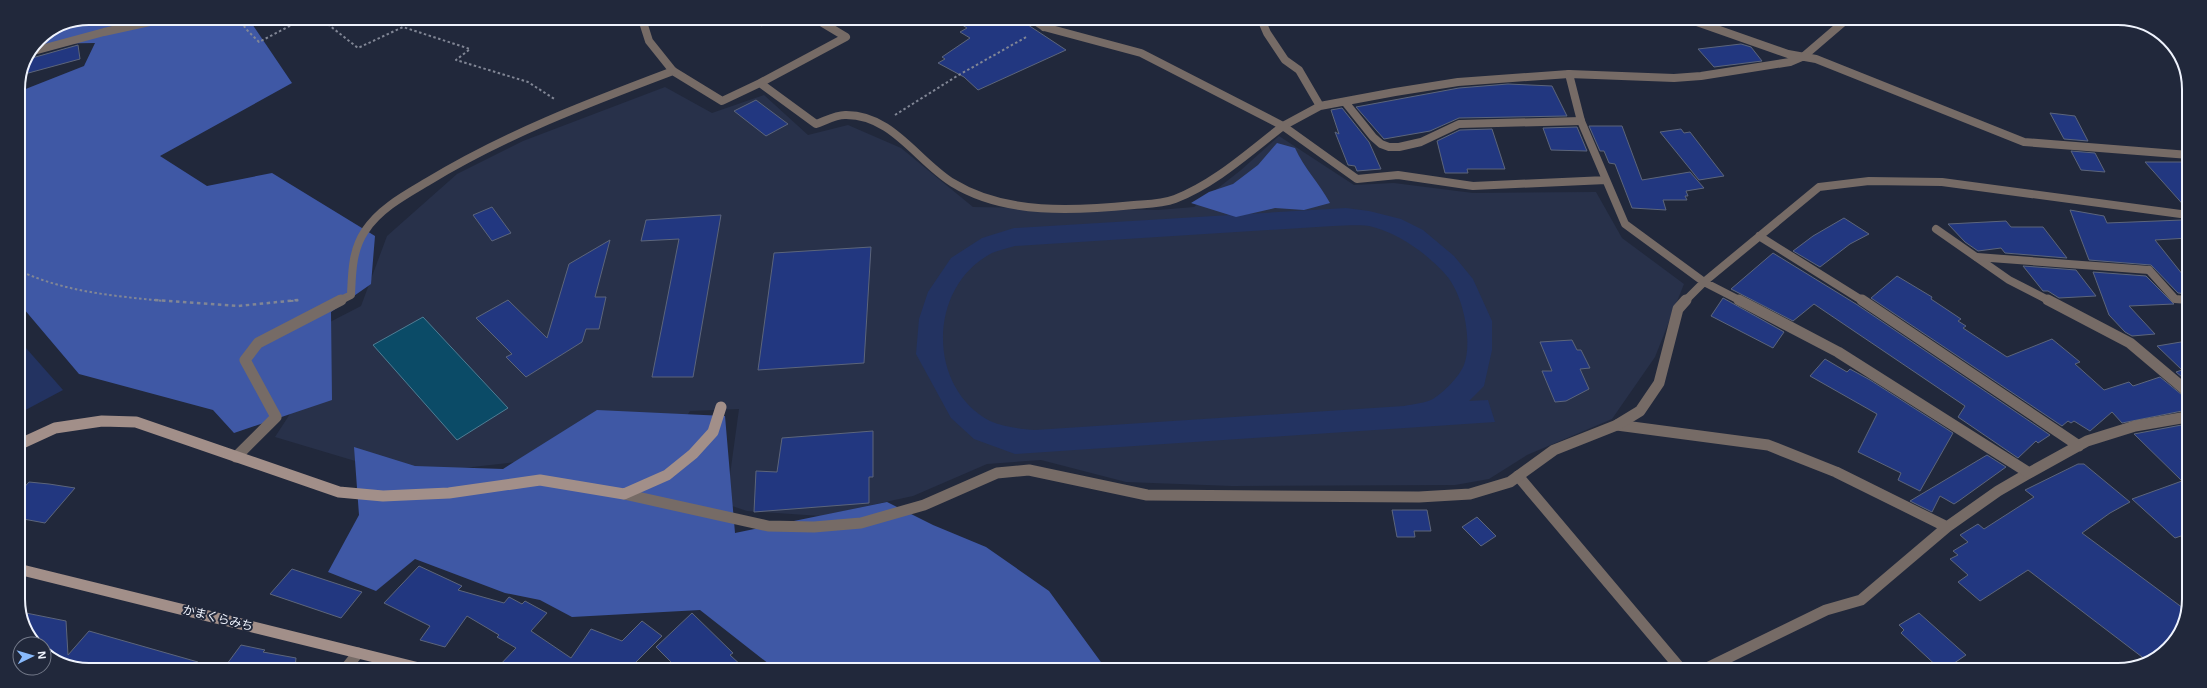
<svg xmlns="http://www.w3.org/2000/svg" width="2207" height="688" font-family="Helvetica,'Noto Sans JP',sans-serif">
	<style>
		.built { fill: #28314a }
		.green { fill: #233361; fill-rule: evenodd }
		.forest { fill: #3f58a5 }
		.water { fill: #0b4b67; stroke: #4f7d94 }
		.building { fill: #223780; stroke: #5c657b }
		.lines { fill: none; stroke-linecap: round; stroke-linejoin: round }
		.path-far1 { stroke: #818695; stroke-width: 2; stroke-dasharray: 2.5 2.5; stroke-linecap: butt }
		.path { stroke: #818695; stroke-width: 2.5; stroke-dasharray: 3.5 3.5; stroke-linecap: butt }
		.lane-far1 { stroke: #766b66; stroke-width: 8 }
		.lane { stroke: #766b66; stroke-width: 11 }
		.street-far1 { stroke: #766b66; stroke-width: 8 }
		.street { stroke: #766b66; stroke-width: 11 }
		.secondary { stroke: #a28f89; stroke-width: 11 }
		.labels { text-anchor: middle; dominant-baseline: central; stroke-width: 4; stroke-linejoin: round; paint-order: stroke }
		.street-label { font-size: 12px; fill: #eff3fd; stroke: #21283b }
		.rim { fill: none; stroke: #eff3fd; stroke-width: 2 }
	</style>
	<rect width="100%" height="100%" fill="#21283b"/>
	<!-- built -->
	<path class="built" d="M 665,87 L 712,113 L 764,95 L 808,135 L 848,125 L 901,148 L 973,207 L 1158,210 L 1194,207 L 1241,170 L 1279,136 L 1354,185 L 1394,183 L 1473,193 L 1596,192 L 1622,238 L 1684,284 L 1655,357 L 1612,419 L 1527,455 L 1489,479 L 1455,485 L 1232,486 L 1126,482 L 1041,460 L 987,464 L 913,496 L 821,516 L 747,511 L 726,504 L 739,409 L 690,411 L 668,445 L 402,475 L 275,437 L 301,397 L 260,358 L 361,306 L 387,236 L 457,174 L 523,141 Z"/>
	<!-- green -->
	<path class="green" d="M 1346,208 L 1369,211 L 1401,219 L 1423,230 L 1454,256 L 1473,279 L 1492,321 L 1492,350 L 1484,386 L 1469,401 L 1488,400 L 1495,422 L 1015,454 L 974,439 L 951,418 L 916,354 L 919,319 L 928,292 L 951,258 L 982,238 L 1014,228 ZM 1333,226 C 1346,226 1361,224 1373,227 C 1398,233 1429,255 1446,275 C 1463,294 1473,341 1464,365 C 1459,377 1444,392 1433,399 C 1426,403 1413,404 1404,406 L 1035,430 C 1021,429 1003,427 990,421 C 926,387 928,286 992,253 C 999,250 1008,248 1015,246 Z
		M 18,339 L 63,390 L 18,414 Z"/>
	<!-- forest -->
	<path class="forest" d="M 89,18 L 248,18 L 292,83 L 160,156 L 207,186 L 272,173 L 375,236 L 371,284 L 331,312 L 332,400 L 234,433 L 213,410 L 79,374 L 18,302 L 18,92 L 84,66 L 95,43 L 35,44 C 47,26 69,22 89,18 Z
		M 1277,143 L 1295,148 C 1304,168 1319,183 1330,203 L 1304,210 L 1275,208 L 1236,217 L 1191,203 L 1209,192 L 1233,184 L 1258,165 Z
		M 597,410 L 725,416 L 735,533 L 887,502 L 933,525 L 986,547 L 1049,591 L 1106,669 L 774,668 L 700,610 L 572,617 L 540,600 L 505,593 L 415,559 L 376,591 L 328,572 L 359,515 L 354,447 L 415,466 L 503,469 Z"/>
	<!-- water -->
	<path class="water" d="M 423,317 L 508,408 L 457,440 L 373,345 Z"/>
	<!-- building -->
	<path class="building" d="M 953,19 L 998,19 L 1008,25 L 1019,19 L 1066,50 L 978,90 L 964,77 L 938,63 L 945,59 L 942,57 L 970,38 L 960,32 L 967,28 Z
		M 1741,44 L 1751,47 L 1762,61 L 1714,67 L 1698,49 Z
		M 78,45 L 80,59 L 21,75 L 23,62 L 27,57 L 32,58 Z
		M 1508,84 L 1552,86 L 1567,116 L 1459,118 L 1430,131 L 1384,139 L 1356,107 L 1459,88 Z
		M 756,100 L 788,124 L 766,136 L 734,111 Z
		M 1342,108 L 1369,142 L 1381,169 L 1357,171 L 1355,166 L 1348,165 L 1335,132 L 1339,134 L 1331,110 Z
		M 2050,113 L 2075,116 L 2088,141 L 2064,139 Z
		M 1589,126 L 1622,126 L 1642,180 L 1690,172 L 1704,188 L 1686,191 L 1688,196 L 1685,196 L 1687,200 L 1663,200 L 1666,210 L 1632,208 L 1615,164 L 1609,163 L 1604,151 L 1600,151 Z
		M 1577,127 L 1587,151 L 1551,150 L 1543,128 Z
		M 1492,129 L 1505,169 L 1467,169 L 1468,173 L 1445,173 L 1437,141 L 1460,130 Z
		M 1681,129 L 1684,133 L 1690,132 L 1724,176 L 1699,180 L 1660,132 Z
		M 2071,151 L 2095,153 L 2105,172 L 2081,170 Z
		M 2145,162 L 2188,162 L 2188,209 L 2187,209 Z
		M 492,207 L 511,233 L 492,241 L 473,215 Z
		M 2070,210 L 2104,216 L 2107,223 L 2182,220 L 2188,227 L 2188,238 L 2155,240 L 2183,275 L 2188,275 L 2188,294 L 2178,293 L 2151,265 L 2089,260 Z
		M 721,215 L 693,377 L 652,377 L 679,239 L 641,241 L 646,220 Z
		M 1844,218 L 1869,234 L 1850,244 L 1820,267 L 1793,251 L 1813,236 Z
		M 2006,221 L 2011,227 L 2043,227 L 2067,258 L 2005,253 L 2001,248 L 1978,251 L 1965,242 L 1948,224 Z
		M 610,240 L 595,297 L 606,297 L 599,329 L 586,329 L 582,342 L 526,377 L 506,357 L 512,354 L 476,318 L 508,300 L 547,338 L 569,264 Z
		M 871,247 L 864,363 L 758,370 L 774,253 Z
		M 1773,253 L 1856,304 L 2050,435 L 2038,443 L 2036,441 L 2018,458 L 1958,417 L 1965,406 L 1814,304 L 1793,321 L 1731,289 Z
		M 2023,266 L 2076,270 L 2096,296 L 2059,298 L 2048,291 L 2043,291 Z
		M 2093,272 L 2146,276 L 2174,304 L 2129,306 L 2155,334 L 2132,336 L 2125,332 L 2109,315 Z
		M 1897,276 L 1932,297 L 1931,299 L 1961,319 L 1958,321 L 1966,326 L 1963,328 L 2007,357 L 2052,339 L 2080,362 L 2075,364 L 2104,390 L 2129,382 L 2133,386 L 2160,377 L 2187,399 L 2187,410 L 2122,423 L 2112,412 L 2090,431 L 2074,421 L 2071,423 L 2068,421 L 2062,426 L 1871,298 Z
		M 1723,298 L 1784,332 L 1773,348 L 1711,316 Z
		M 1572,340 L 1577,350 L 1581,350 L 1590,368 L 1580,369 L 1589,389 L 1566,401 L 1555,402 L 1542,371 L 1552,371 L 1540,342 Z
		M 2181,342 L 2188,349 L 2188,382 L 2176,372 L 2182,370 L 2157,346 Z
		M 1825,359 L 1847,372 L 1850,369 L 1870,380 L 1953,433 L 1920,491 L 1898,480 L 1901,473 L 1858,452 L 1877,414 L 1810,376 Z
		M 2187,424 L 2187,534 L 2175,538 L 2132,499 L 2182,481 L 2134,434 Z
		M 873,431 L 873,477 L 869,477 L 869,503 L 754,512 L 756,471 L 777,472 L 782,438 Z
		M 1987,455 L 2006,467 L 1960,500 L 1954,504 L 1940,496 L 1932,512 L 1910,501 Z
		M 2078,464 L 2084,464 L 2130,502 L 2110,513 L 2082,533 L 2187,611 L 2187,618 L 2161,655 L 2146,660 L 2028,570 L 1980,601 L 1958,582 L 1968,575 L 1950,559 L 1958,555 L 1953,551 L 1968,542 L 1960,535 L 1978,524 L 1984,529 L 2034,497 L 2025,490 Z
		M 29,482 L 49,484 L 75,488 L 45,523 L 18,518 L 18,494 Z
		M 1392,510 L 1427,510 L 1431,531 L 1414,531 L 1415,537 L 1397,537 Z
		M 1477,517 L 1496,536 L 1481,546 L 1462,527 Z
		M 419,566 L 462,586 L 458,590 L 504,603 L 509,597 L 522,604 L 525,601 L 547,613 L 531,631 L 571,658 L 591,629 L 622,641 L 642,621 L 662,636 L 630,668 L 537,668 L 528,663 L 523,668 L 497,668 L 516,648 L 497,637 L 499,635 L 467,616 L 445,647 L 420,640 L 430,626 L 384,603 Z
		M 292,569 L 362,592 L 341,618 L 270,594 Z
		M 21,612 L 66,621 L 68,655 L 89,631 L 198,662 L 198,668 L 70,668 L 44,650 L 44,644 L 33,642 Z
		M 692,613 L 733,653 L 730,655 L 744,668 L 677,668 L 656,647 Z
		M 1919,613 L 1966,655 L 1944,670 L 1941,670 L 1901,633 L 1904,630 L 1899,625 Z
		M 241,645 L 265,650 L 263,652 L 296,658 L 295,668 L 224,668 Z"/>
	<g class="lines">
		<!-- path-far1 -->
		<path class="path-far1" d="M 239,18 L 242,19 L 245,28 L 259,42 L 305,18
			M 320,18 L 358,48 L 403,27 L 470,49 L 456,60 L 528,82 L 556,100
			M 895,115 L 957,76 L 1028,36
			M 18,270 C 64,292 114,296 165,301
			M 291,301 L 300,300"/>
		<!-- path -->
		<path class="path" d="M 155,300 L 238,306 L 298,300"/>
		<!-- lane-far1 -->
		<path class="lane-far1" d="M 642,19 L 649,41 L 673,71
			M 1261,19 L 1267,33 L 1285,60 L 1299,70 L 1320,106
			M 1044,27 L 1058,19
			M 30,52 L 104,32 L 168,18
			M 1804,56 L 1846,20
			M 1345,102 L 1373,137 L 1381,144 L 1389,147 L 1399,147 L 1421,142 L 1459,124 L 1581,121
			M 1283,126 L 1320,106 L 1395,92 L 1458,82 L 1569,74
			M 1936,229 L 2009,280 L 2050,301
			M 2149,270 L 2175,299 L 2188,300"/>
		<!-- lane -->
		<path class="lane" d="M 2048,300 L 2130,343 L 2188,392
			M 1617,425 L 1768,445 L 1836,472 L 1947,527
			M 1518,476 L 1681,669
			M 346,668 L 358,653
			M 1705,669 L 1826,610 L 1861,600 L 1947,527 L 1998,491 L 2029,473"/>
		<!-- street-far1 -->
		<path class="street-far1" d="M 1032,19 L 1044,27 L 1141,53 L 1283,126 L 1357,179 L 1398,175 L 1473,186 L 1606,180
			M 1691,20 L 1788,54 L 1816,59 L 2024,142 L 2189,155
			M 762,22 L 768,19
			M 760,83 L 846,37 L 816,19
			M 1759,236 L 1863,301
			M 1977,257 L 2149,270
			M 339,301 L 351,295 C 352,273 352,250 365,231 C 379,209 405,195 427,182 C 504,135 588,103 673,71 L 722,101 L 760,83 L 816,124 C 825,121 835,115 845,115 C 892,114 917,161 953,183 C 1005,215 1075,211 1134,205 C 1147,204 1162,204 1175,199 C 1216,183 1249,152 1283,126
			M 1685,301 L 1704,282 L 1819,187 L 1869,181 L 1942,182 L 2188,215
			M 1741,301 L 1704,282 L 1625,224 L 1581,121 L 1569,74 L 1674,78 L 1701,76 L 1790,62 L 1804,56"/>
		<!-- street -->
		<path class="street" d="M 1739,300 L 1838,352 L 2029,473 L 2087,441 L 2135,426 L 2187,417
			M 1862,300 L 2079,446
			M 236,457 L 276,417 L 245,360 L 258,343 L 341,300
			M 624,494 L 768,526 L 814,527 L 861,523 L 924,505 L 997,473 L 1029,470 L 1147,495 L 1419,497 L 1470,494 L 1510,482 L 1554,450 L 1617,425 L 1640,411 L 1659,383 L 1678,309 L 1686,300"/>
		<!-- secondary -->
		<path class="secondary" d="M 18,445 L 55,428 L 102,421 L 136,422 L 339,492 L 383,496 L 449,493 L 540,480 L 624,494 L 667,475 L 693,454 L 713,432 L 721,407
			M 18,569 L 419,668"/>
	</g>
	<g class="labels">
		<!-- street labels -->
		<g class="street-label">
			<text transform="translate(218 618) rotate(14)">かまくらみち</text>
		</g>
	</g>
	<!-- crop -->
	<path d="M0 0H2207V688H0ZM89 25H2118A64 64 0 0 1 2182 89V599A64 64 0 0 1 2118 663H89A64 64 0 0 1 25 599V89A64 64 0 0 1 89 25Z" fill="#21283b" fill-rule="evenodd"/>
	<path class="rim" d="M89 25H2118A64 64 0 0 1 2182 89V599A64 64 0 0 1 2118 663H89A64 64 0 0 1 25 599V89A64 64 0 0 1 89 25Z"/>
	<!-- north arrow -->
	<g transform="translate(32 656) rotate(85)"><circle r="19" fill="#21283b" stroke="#737989"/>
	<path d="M0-3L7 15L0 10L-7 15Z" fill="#89bafc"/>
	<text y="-6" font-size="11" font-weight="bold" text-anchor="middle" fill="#eff3fd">N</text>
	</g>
</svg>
